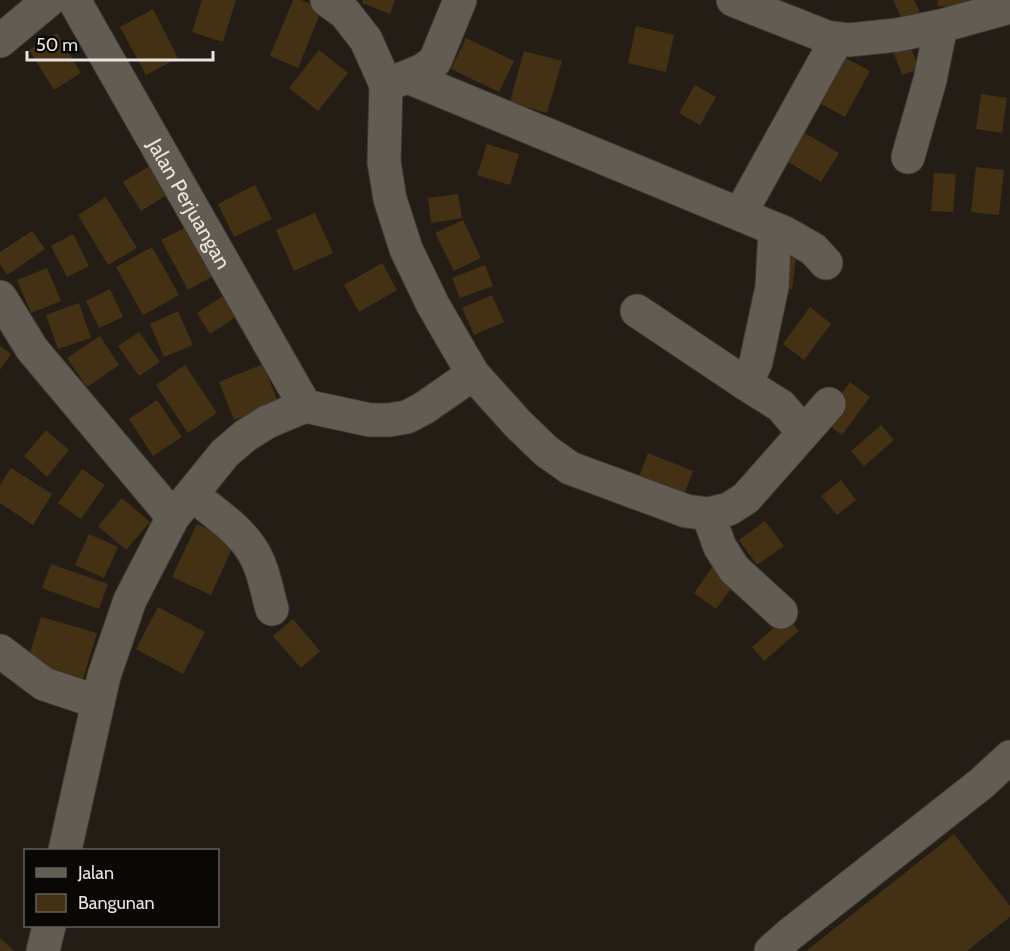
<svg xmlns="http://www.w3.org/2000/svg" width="1010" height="951" font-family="Cabin,sans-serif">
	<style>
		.building { fill: #443113 }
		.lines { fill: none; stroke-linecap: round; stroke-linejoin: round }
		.minor-casing { stroke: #3c3833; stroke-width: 35 }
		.minor { stroke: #635c53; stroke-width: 33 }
		.labels { text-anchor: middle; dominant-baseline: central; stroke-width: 6; stroke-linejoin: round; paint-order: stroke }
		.street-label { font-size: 21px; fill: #e8e4df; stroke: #0a0805 }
	</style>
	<rect width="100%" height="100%" fill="#231d16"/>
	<!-- building -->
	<path class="building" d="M 202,0 L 236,0 L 223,42 L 192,32 Z
		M 293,0 L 301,0 L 322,9 L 298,68 L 270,56 Z
		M 363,0 L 395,0 L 390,14 L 362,3 Z
		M 893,0 L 914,0 L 920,12 L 903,20 Z
		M 938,0 L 968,0 L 968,8 L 937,6 Z
		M 153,9 L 178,58 L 146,75 L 120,27 Z
		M 636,26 L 674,35 L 666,72 L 628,63 Z
		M 57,33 L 81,73 L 54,90 L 29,50 Z
		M 466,38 L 514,61 L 499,92 L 451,69 Z
		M 908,40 L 919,69 L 902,75 L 891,46 Z
		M 319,50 L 348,73 L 318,111 L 289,88 Z
		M 524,51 L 562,61 L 547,113 L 510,102 Z
		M 842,56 L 870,71 L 845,117 L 818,102 Z
		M 695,85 L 716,97 L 700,125 L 679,113 Z
		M 981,94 L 1007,98 L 1002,133 L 976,129 Z
		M 793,126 L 839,153 L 821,182 L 775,154 Z
		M 487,144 L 519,154 L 510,185 L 477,175 Z
		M 153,164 L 170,193 L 141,211 L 123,182 Z
		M 976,167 L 1004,170 L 999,215 L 971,212 Z
		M 934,173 L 956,174 L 953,212 L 931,211 Z
		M 255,185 L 272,219 L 234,237 L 218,204 Z
		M 458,194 L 462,218 L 431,223 L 428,198 Z
		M 106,197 L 137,248 L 108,265 L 78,215 Z
		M 315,213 L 333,253 L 294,271 L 276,230 Z
		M 463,220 L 481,258 L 454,271 L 435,233 Z
		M 188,226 L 215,275 L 188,290 L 161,240 Z
		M 32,231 L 45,249 L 7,275 L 0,264 L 0,252 Z
		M 73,234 L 89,266 L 67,277 L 51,246 Z
		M 152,247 L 179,295 L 143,315 L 116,267 Z
		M 782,256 L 796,258 L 792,289 L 778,287 Z
		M 382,263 L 397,290 L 359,312 L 344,285 Z
		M 485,265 L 493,286 L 460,298 L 452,278 Z
		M 47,268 L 61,301 L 31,313 L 17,280 Z
		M 110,289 L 123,317 L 99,328 L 86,301 Z
		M 226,294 L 239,315 L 210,334 L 197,313 Z
		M 492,295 L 504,322 L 474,335 L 462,308 Z
		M 79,303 L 91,338 L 58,349 L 46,315 Z
		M 810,307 L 831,324 L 804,360 L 783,344 Z
		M 178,311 L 193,345 L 164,357 L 150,324 Z
		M 139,332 L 160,362 L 139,376 L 118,346 Z
		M 100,336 L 119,365 L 87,387 L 67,358 Z
		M 0,346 L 11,354 L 0,370 Z
		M 263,364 L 278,402 L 234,420 L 219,382 Z
		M 185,365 L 217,413 L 188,433 L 156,385 Z
		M 850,382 L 870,397 L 842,435 L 822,420 Z
		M 157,400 L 182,437 L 153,456 L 129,419 Z
		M 881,425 L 894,440 L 864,466 L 851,451 Z
		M 46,430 L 69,450 L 47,477 L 24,456 Z
		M 648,453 L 693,471 L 682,500 L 637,482 Z
		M 11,468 L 52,494 L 33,525 L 0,503 L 0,485 Z
		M 82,469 L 105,485 L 81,519 L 58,503 Z
		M 841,480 L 856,500 L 837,515 L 821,496 Z
		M 122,498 L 150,522 L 126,550 L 98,526 Z
		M 765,521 L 784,546 L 757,565 L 739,540 Z
		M 197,524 L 235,542 L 211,595 L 172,577 Z
		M 89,534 L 118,547 L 104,578 L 75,565 Z
		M 51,564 L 108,584 L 99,609 L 42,588 Z
		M 713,566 L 736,582 L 716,609 L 694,593 Z
		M 158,607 L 205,632 L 183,674 L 136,649 Z
		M 787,616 L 799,631 L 764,661 L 752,647 Z
		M 41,617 L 97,633 L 83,679 L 27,662 Z
		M 293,619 L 320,651 L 301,668 L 273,636 Z
		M 954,834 L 1010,906 L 1010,917 L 967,951 L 806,951 Z
		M 0,938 L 14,951 L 0,951 Z"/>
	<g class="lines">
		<defs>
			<g id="minor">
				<path id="s1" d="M 74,0 L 305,406"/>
				<path d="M 327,0 L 345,13 L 366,40 L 386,85 L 384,162 L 390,199 L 406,249 L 433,305 L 473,374 L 518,424 L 546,451 L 570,468 L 686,511 L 708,514 L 729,509 L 746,498 L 829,404"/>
				<path d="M 733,0 L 827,37 L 849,40 L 897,35 L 941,26 L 1010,7"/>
				<path d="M 0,41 L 49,0"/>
				<path d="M 408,77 L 785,233 L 813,249 L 826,263"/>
				<path d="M 394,82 L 423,70 L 435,61 L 460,0"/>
				<path d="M 908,157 L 930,80 L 941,26"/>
				<path d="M 740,214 L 837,39"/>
				<path d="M 775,229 L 772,287 L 756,362 L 746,384 L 781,406 L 803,432"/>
				<path d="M 0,297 L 32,349 L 173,517"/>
				<path d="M 637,311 L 746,384"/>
				<path d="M 192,494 C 211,511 235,525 250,547 C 263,565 266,588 272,609"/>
				<path d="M 708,514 L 720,547 L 734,569 L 781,612"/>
				<path d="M 0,651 L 44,684 L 98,702"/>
				<path d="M 65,850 L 104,676 L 130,600 L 173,517 L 225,453 L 245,436 L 267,422 L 305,406 L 370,420 L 389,420 L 407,417 L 424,408 L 473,374"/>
				<path d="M 43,951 L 49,926"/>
				<path d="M 771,951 L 789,935 L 982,783 L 1010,757"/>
			</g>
		</defs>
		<!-- minor casing -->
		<use href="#minor" class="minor-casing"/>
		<!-- minor -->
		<use href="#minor" class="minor"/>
	</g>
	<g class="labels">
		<!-- street labels -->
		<g class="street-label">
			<text stroke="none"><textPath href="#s1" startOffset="234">Jalan Perjuangan</textPath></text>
		</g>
	</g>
	<!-- legend -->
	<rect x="24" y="849" width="195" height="78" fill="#0a0805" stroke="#63605c" stroke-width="1.5"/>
	<rect x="36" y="868" width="30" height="9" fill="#635c53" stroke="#63605c" stroke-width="1.5"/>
	<text x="78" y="879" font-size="18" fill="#e8e4df">Jalan</text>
	<rect x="36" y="894" width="30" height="18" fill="#443113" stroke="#63605c" stroke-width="1.5"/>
	<text x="78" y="909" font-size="18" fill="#e8e4df">Bangunan</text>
	<!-- scale -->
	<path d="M27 51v9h186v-9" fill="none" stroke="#e8e4df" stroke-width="3"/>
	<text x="36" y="51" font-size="18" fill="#e8e4df" stroke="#0a0805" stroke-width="4.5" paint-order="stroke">50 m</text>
</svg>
